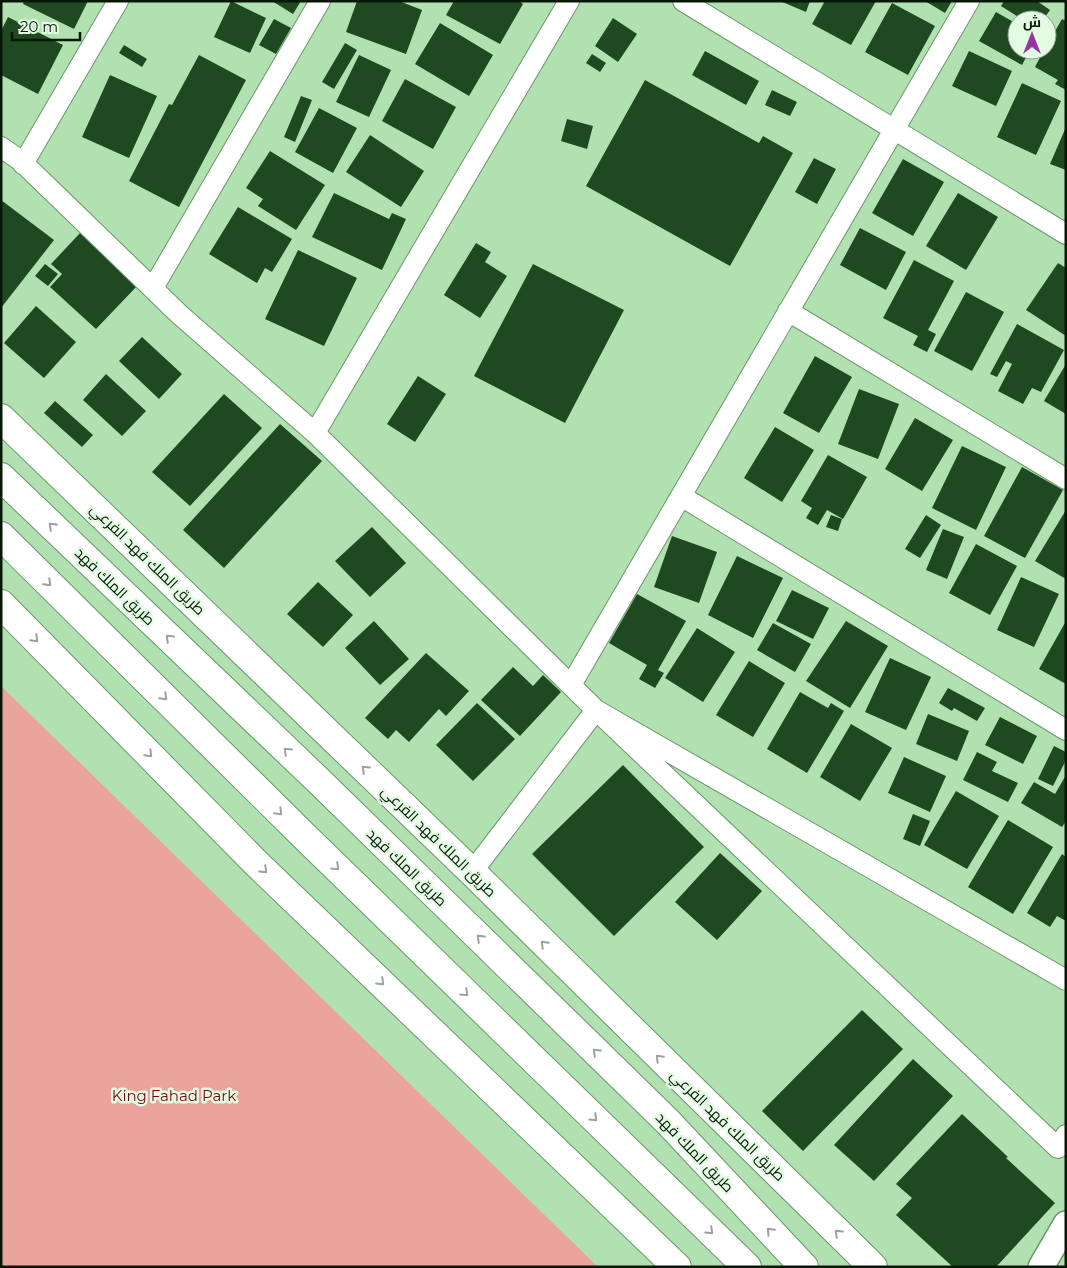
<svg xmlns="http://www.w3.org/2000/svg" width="1067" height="1268" font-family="Montserrat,Cairo,sans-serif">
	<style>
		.green { fill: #eba39d }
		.building { fill: #1f4920 }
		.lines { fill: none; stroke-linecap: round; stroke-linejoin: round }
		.minor-casing { stroke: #6a9769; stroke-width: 22 }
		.tertiary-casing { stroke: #6a9769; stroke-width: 28 }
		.secondary-casing { stroke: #6a9769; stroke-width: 30 }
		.motorway-casing { stroke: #6a9769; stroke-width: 30 }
		.minor { stroke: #fff; stroke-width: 20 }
		.tertiary { stroke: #fff; stroke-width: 25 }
		.secondary { stroke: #fff; stroke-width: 28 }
		.motorway { stroke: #fff; stroke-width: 28 }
		.oneway { stroke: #9ba29b }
		.labels { text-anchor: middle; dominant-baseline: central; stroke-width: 5; stroke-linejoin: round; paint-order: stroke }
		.street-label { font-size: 15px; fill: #061706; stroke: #e3fbe2 }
		.park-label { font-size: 15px; fill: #710713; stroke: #e3fbe2 }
	</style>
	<rect width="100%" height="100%" fill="#b1e1b0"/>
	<!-- green -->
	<path class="green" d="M 1,686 L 598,1267 L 1,1267 Z"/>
	<!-- building -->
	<path class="building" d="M 24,1 L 88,1 L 74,29 L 23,4 Z
		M 231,1 L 266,18 L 250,53 L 214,37 Z
		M 272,1 L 301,1 L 293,14 Z
		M 357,1 L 399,1 L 422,10 L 406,54 L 346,32 Z
		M 454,1 L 519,1 L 523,4 L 500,44 L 446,15 Z
		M 780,1 L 810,1 L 806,12 Z
		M 825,1 L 876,1 L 851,45 L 812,24 Z
		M 925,1 L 952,1 L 945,13 Z
		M 1004,1 L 1037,1 L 1050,10 L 1043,20 L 1023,20 L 1001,6 Z
		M 892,3 L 935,26 L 908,75 L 865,52 Z
		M 996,12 L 1017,24 L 1017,50 L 1030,50 L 1022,65 L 979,41 Z
		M 8,17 L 63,45 L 38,94 L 1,75 L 1,31 Z
		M 613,18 L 637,34 L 618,62 L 595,46 Z
		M 274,19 L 291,28 L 276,54 L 259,45 Z
		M 1062,19 L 1066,21 L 1066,90 L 1055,84 L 1058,80 L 1035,67 L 1044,50 L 1047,50 L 1047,45 Z
		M 440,23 L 493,55 L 469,96 L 415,64 Z
		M 345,43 L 357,50 L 334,89 L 322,82 Z
		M 124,45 L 147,59 L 142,67 L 119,53 Z
		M 705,51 L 759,81 L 746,105 L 692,75 Z
		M 969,51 L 1012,71 L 996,106 L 952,86 Z
		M 592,54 L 606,63 L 600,72 L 586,63 Z
		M 199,55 L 246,80 L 179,207 L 129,181 L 169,104 L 172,105 Z
		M 359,55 L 391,70 L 369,117 L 336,102 Z
		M 110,75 L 157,96 L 129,158 L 82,137 Z
		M 405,79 L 456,107 L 433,149 L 382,121 Z
		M 645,80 L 759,143 L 763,136 L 793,153 L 730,266 L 586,186 Z
		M 1022,83 L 1061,101 L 1036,155 L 997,137 Z
		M 772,90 L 797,102 L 790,116 L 765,105 Z
		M 301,96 L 312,100 L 295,142 L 284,137 Z
		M 319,108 L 357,128 L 333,173 L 295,152 Z
		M 567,119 L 593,126 L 587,149 L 561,141 Z
		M 1066,127 L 1066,170 L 1050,164 Z
		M 370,135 L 424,171 L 401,207 L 346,172 Z
		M 270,151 L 325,185 L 296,230 L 258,206 L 263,199 L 246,188 Z
		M 814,158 L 836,169 L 817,204 L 795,192 Z
		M 903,159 L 944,182 L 913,236 L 872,213 Z
		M 334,193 L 389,219 L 392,213 L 406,219 L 382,270 L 312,237 Z
		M 958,193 L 998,217 L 966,270 L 926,246 Z
		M 1,200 L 54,240 L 1,308 Z
		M 238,207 L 292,239 L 272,272 L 265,268 L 257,283 L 209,254 Z
		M 860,228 L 906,252 L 886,290 L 840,265 Z
		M 81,232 L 138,285 L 96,329 L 50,287 L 62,274 L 51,264 Z
		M 476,243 L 491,252 L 485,262 L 507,276 L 480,318 L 444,295 Z
		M 298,250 L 357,278 L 324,346 L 265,319 Z
		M 914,260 L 954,281 L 928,330 L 936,334 L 927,352 L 913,345 L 918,336 L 883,318 Z
		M 1058,263 L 1066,268 L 1066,336 L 1026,310 Z
		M 45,264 L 58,274 L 48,286 L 35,276 Z
		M 533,264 L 624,310 L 565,423 L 474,376 Z
		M 966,292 L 1004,312 L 972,371 L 934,351 Z
		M 36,306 L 76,342 L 44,378 L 4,343 Z
		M 1017,324 L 1064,350 L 1041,392 L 1032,388 L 1023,404 L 998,391 L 1012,364 L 1006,361 L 997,377 L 990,374 Z
		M 142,337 L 182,374 L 159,399 L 119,361 Z
		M 815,356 L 852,377 L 819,433 L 783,413 Z
		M 1066,364 L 1066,414 L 1044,401 Z
		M 106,374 L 146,411 L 122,436 L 83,400 Z
		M 418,376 L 446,394 L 415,442 L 387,424 Z
		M 859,389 L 899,404 L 878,459 L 838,444 Z
		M 224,394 L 262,428 L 190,506 L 152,472 Z
		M 55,401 L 93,435 L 82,447 L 44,413 Z
		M 915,418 L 953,440 L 922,491 L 885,469 Z
		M 280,424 L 322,461 L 224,568 L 183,530 Z
		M 775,427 L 814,450 L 782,502 L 744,478 Z
		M 962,446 L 1006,467 L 976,530 L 932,508 Z
		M 828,455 L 867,477 L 843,519 L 827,510 L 818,525 L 806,518 L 812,508 L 801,501 Z
		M 1022,467 L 1063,490 L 1025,558 L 984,536 Z
		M 1066,510 L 1066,579 L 1035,561 Z
		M 831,515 L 842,519 L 838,531 L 826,527 Z
		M 926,515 L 941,525 L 920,558 L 905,549 Z
		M 372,527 L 406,563 L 370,597 L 335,561 Z
		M 943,529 L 964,537 L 947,579 L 926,570 Z
		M 672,536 L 717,552 L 699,603 L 654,587 Z
		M 976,544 L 1017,566 L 990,615 L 949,593 Z
		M 737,556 L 783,578 L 753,638 L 708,615 Z
		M 1021,577 L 1059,594 L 1034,647 L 997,630 Z
		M 318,582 L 353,615 L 323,647 L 287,614 Z
		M 792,590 L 829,608 L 813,639 L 776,621 Z
		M 637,594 L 686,621 L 658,670 L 664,673 L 655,688 L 639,679 L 647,665 L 609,643 Z
		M 374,621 L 409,659 L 380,685 L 345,648 Z
		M 846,621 L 888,646 L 850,708 L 806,681 Z
		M 1066,621 L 1066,684 L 1039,669 Z
		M 773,623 L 811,644 L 795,672 L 757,650 Z
		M 697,628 L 735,652 L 703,702 L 665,678 Z
		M 426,653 L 469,691 L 446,716 L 439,709 L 409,742 L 396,730 L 388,739 L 365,718 Z
		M 890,658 L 931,677 L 906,730 L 865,712 Z
		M 749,661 L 785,683 L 753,737 L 716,715 Z
		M 513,667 L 533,686 L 543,675 L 561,692 L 520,736 L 481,700 Z
		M 948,688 L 985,708 L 977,721 L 954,708 L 952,711 L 939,703 Z
		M 800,692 L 828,708 L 831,703 L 844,711 L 807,773 L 767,749 Z
		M 477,703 L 515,739 L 473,781 L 436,745 Z
		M 928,714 L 969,731 L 957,761 L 916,744 Z
		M 1000,717 L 1037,736 L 1023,764 L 985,745 Z
		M 851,724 L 892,748 L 860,801 L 820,777 Z
		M 1054,746 L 1066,752 L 1066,760 L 1053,786 L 1038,779 Z
		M 977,752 L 997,762 L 992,771 L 1018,783 L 1008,802 L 963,780 Z
		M 904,757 L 946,776 L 930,812 L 888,793 Z
		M 623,765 L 704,847 L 614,936 L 532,854 Z
		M 1066,775 L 1066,821 L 1062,827 L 1021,803 L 1034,782 L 1055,794 Z
		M 956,791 L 999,816 L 967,869 L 924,845 Z
		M 913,814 L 930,821 L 920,846 L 903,839 Z
		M 1008,820 L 1053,847 L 1013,914 L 968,887 Z
		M 720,853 L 762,891 L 717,940 L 675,902 Z
		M 1062,854 L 1066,857 L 1066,921 L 1057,916 L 1050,927 L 1027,913 Z
		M 862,1010 L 903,1049 L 803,1151 L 762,1111 Z
		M 913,1059 L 953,1096 L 874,1181 L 834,1145 Z
		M 962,1114 L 1008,1157 L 1006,1158 L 1055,1203 L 996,1267 L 953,1267 L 896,1215 L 912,1198 L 896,1184 Z"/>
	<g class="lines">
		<defs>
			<path id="minor" d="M 683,1 L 1066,234
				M 1,147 L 21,161 L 179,314 L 315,433 L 596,710 L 1058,1148 L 1066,1135
				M 23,164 L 118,1
				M 153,288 L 320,1
				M 788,311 L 1066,479
				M 315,433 L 569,1
				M 681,496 L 1066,730
				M 571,685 L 969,1
				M 472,872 L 596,710 L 1066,980"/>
			<path id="tertiary" d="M 1041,1267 L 1066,1224"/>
			<path id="secondary" d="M 1,418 L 472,872 L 873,1267
				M 1,604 L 255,862 L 677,1267"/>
			<path id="motorway" d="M 1,477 L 322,784 L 668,1122 L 804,1267
				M 1,536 L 301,833 L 747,1267"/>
		</defs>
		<!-- minor casing -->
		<use href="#minor" class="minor-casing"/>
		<!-- tertiary casing -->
		<use href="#tertiary" class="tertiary-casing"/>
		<!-- secondary casing -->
		<use href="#secondary" class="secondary-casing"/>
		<!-- motorway casing -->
		<use href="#motorway" class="motorway-casing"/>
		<!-- minor -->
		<use href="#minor" class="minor"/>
		<!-- tertiary -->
		<use href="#tertiary" class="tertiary"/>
		<!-- secondary -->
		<use href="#secondary" class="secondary"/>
		<!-- motorway -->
		<use href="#motorway" class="motorway"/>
	</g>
	<!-- one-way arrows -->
	<defs><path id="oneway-chevron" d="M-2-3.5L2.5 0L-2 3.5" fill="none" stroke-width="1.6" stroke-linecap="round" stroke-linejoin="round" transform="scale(1.25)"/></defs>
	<g class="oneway">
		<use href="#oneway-chevron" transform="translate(52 526) rotate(-136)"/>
		<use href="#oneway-chevron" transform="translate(48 583) rotate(45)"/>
		<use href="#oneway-chevron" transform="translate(169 638) rotate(-136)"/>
		<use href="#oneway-chevron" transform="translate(35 639) rotate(45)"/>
		<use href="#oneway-chevron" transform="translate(164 697) rotate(45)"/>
		<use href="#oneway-chevron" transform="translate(287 751) rotate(-136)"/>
		<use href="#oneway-chevron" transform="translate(149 754) rotate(45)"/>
		<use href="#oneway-chevron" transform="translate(365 769) rotate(-136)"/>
		<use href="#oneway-chevron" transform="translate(279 812) rotate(45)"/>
		<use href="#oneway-chevron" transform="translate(336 867) rotate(44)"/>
		<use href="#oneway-chevron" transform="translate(264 870) rotate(44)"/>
		<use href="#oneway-chevron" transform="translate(480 938) rotate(-136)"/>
		<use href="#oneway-chevron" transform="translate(544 944) rotate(-135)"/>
		<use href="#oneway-chevron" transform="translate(381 982) rotate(44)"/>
		<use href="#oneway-chevron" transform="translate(465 993) rotate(44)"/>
		<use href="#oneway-chevron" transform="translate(596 1052) rotate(-136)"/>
		<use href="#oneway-chevron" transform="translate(659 1058) rotate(-135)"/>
		<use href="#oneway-chevron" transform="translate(594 1118) rotate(44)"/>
		<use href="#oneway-chevron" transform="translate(710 1231) rotate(44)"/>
		<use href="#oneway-chevron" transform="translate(770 1231) rotate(-133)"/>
		<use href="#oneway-chevron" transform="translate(838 1233) rotate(-136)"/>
	</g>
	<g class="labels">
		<!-- street labels -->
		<g class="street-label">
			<text transform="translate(148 559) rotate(44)">طريق الملك فهد الفرعي</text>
			<text transform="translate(115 586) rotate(44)">طريق الملك فهد</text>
			<text transform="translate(439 841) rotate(44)">طريق الملك فهد الفرعي</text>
			<text transform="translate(407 867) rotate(44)">طريق الملك فهد</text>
			<text transform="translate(728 1125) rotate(44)">طريق الملك فهد الفرعي</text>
			<text transform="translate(695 1152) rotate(46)">طريق الملك فهد</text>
		</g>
		<!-- park labels -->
		<g class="park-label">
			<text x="174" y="1095">King Fahad Park</text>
		</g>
	</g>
	<!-- border -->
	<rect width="1067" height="1268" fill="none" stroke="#061706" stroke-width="5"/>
	<!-- north arrow -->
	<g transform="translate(1032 35)"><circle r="24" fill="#e3fbe2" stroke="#8ba08a"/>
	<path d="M0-4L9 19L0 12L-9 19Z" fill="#95369e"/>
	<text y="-8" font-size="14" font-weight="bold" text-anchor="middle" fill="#061706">ش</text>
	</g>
	<!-- scale -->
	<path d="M12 32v8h68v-8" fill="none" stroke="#061706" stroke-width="2.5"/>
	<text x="20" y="32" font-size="15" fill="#061706" stroke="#e3fbe2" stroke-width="4" paint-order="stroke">20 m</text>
</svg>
